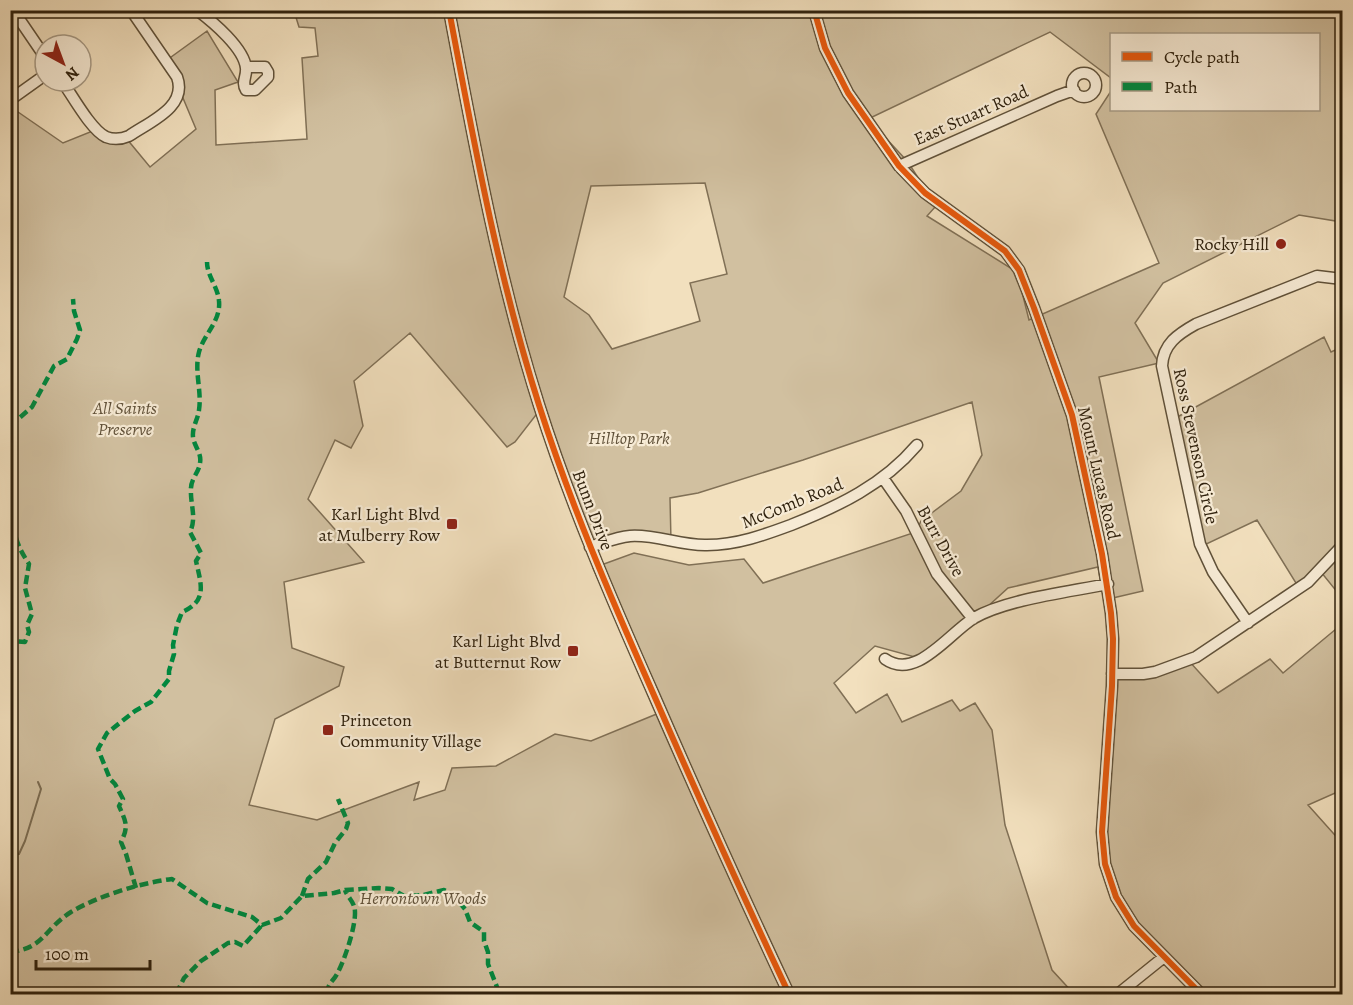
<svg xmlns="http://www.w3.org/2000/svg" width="1353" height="1005" font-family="Alegreya,serif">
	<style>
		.green { fill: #d1c0a0; stroke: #807056; stroke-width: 1.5; fill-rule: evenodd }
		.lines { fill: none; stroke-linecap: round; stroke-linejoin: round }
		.stream { stroke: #7c6d53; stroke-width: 2 }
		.minor-casing { stroke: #605139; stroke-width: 13 }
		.minor { stroke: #f7ebd5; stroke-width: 10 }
		.quiet { stroke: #00873e; stroke-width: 4.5; stroke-dasharray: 9 4.5; stroke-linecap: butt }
		.cycleway-casing { stroke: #f7ebd5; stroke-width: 10 }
		.cycleway { stroke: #e8590c; stroke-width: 6 }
		.poi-dot { fill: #8f2418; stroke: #f7ebd5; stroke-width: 2 }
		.labels { text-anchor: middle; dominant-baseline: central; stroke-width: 4.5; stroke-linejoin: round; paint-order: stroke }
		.street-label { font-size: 18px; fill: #2f210d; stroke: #f7ebd5 }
		.poi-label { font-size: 18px; fill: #2f210d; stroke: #f7ebd5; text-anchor: end }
		.park-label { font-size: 18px; font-style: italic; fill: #605139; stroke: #f7ebd5 }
	</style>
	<rect width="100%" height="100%" fill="#f2e0be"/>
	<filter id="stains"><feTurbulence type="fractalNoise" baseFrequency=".00333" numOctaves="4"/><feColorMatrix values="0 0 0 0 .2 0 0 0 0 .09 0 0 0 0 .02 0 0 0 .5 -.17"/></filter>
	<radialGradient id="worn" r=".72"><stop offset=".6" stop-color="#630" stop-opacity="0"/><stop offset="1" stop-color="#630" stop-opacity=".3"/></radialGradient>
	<!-- green -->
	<path class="green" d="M 294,11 L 1342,11 L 1342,222 L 1299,215 L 1163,283 L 1135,323 L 1159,363 L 1099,377 L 1143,591 L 1104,600 L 1098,567 L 1008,588 L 974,619 L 922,659 L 875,646 L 834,683 L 856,713 L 887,694 L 902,722 L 952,700 L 960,711 L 975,703 L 992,730 L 1005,825 L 1052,970 L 1074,994 L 11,994 L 11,114 L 18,112 L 63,143 L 95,130 L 126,138 L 150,167 L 196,129 L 167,60 L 207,31 L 238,82 L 215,90 L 216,145 L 307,139 L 302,58 L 318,56 L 315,28 L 299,27 ZM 1050,32 L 1111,78 L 1112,34 L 1318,34 L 1318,110 L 1112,110 L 1111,91 L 1096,114 L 1159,263 L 1029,320 L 1017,272 L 927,216 L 936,206 L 908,162 L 868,119 ZM 705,183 L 727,274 L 690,283 L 700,321 L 612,349 L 589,315 L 564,297 L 591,186 ZM 410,333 L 507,447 L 515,442 L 539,411 L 590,547 L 654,538 L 671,541 L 670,498 L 698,493 L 803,460 L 972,402 L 982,455 L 961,491 L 921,521 L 916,532 L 763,583 L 744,559 L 689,565 L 634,553 L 593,568 L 659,713 L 591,741 L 555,734 L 496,766 L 452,768 L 445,790 L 414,800 L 419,782 L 317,820 L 249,805 L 275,719 L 339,686 L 344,667 L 292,648 L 284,582 L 364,562 L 308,499 L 335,440 L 351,448 L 363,426 L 354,381 Z
		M 1324,337 L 1331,352 L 1342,347 L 1342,462 L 1339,467 L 1342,471 L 1342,598 L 1321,572 L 1299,588 L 1257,520 L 1198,548 L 1170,421 Z
		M 1342,624 L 1342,790 L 1308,805 L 1342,843 L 1342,994 L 1205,994 L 1124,909 L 1105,859 L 1108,675 L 1189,661 L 1218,693 L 1270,659 L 1283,673 Z"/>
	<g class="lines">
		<!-- stream -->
		<path class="stream" d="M 10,855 L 19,854 L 25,841 L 41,789 L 38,782"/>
		<defs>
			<path id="minor" d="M 13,10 L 45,57
				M 197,10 C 213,22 244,48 246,68 C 247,77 241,82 246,90 L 255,90 L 268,77 L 268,72 L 265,67 L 246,67
				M 449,10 C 474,143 498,276 539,405 C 570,503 611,598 653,693 C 697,794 742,894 789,994
				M 814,10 L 825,48 L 848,93 L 899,166 L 925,193 L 1005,251 L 1019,270 L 1034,308 L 1072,415 L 1102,554 L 1111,613 L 1113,639 L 1112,686 L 1102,832 L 1105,864 L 1116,897 L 1134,926 L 1201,994
				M1072 85a12 12 0 1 1 24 0a12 12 0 1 1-24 0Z
				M 62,81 C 72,95 91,130 106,137 C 114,140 122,139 129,136 C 149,122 188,107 177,77 L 131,10
				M 10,100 L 45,75
				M 899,166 L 1057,96 L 1074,90
				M 883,478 L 906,511 L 937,574 L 973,619
				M 590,547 C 603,543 617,537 630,536 C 656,534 681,546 707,545 C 737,545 764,535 791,525 C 839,506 883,485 917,445
				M 1248,623 L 1213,572 L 1200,544 L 1162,366 C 1163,344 1178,334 1196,324 L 1317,276 L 1342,279
				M 885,659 C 916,681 948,634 974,618 C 1007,599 1069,592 1108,584
				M 1112,674 L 1143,674 L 1155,672 L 1196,657 L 1308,582 L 1342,546
				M 1118,994 L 1164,957"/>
		</defs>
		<!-- minor casing -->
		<use href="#minor" class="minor-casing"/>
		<!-- minor -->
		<use href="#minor" class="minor"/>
		<!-- quiet -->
		<path class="quiet" d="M 10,426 L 32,407 L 54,366 L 67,359 L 77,339 L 80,330 L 74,311 L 73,299
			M 10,498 C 15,528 11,537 29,564 L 25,588 L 32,614 L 27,625 L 29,632 L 25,642 L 10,641
			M 136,888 L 126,854 L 121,842 C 129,826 126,822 119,806 L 123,799 L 115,784 L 110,779 L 98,749 L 107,733 L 135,711 L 151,702 L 169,679 L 169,671 L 174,654 L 173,645 L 177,625 L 182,612 C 208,601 201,584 196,561 L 201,553 L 190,532 C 197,517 190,505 191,488 C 191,479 199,472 200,463 C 202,453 194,446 193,437 C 192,427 198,419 199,410 C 202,391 194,371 199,352 C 204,334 221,321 219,301 C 218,287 207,276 207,262
			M 302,896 L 308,879 L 326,862 L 335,843 L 346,829 L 348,823 L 338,799
			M 10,952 C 44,949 45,928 71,912 C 98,896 140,883 172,879 L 207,903 L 252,917 L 262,925 L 281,918 L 302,896 L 334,893 L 345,890 L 379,888 L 392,889 L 404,896 L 423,895 L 444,890 L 452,894 L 465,909 L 470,922 L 484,932 L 484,941 L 488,952 L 488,964 L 497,987 L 497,994
			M 176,994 L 184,978 L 201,961 L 228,943 L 235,942 L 243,946 L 262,925
			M 327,994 C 328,982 332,983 337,974 C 344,962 359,919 354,906 C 352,900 347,896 345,890"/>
		<defs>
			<path id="cycleway" d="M 449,10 C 474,143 498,276 539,405 C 570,503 611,598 653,693 C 697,794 742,894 789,994
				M 814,10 L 825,48 L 848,93 L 899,166 L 925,193 L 1005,251 L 1019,270 L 1034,308 L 1072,415 L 1102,554 L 1111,613 L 1113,639 L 1112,686 L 1102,832 L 1105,864 L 1116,897 L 1134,926 L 1201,994"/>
		</defs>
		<!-- cycleway casing -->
		<use href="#cycleway" class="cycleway-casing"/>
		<!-- cycleway -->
		<use href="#cycleway" class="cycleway"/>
	</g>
	<!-- markers -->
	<g class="poi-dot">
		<circle cx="1281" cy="244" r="6"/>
		<rect x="446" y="518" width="12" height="12" rx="3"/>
		<rect x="567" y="645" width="12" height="12" rx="3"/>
		<rect x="322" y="724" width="12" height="12" rx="3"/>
	</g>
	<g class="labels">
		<!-- street labels -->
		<g class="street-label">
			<text transform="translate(971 115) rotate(-24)">East Stuart Road</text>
			<text transform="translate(1196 446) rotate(78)">Ross Stevenson Circle</text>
			<text transform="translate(1099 473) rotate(77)">Mount Lucas Road</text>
			<text transform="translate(792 503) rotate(-22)">McComb Road</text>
			<text transform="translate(593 510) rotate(69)">Bunn Drive</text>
			<text transform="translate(941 541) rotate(61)">Burr Drive</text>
		</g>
		<!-- poi labels -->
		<g class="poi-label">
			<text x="1269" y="244">Rocky Hill</text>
			<text x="440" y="514">Karl Light Blvd<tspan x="440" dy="21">at Mulberry Row</tspan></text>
			<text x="561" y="641">Karl Light Blvd<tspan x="561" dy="21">at Butternut Row</tspan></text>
			<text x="340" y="720" text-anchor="start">Princeton<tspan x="340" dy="21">Community Village</tspan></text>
		</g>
		<!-- park labels -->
		<g class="park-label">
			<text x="125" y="408">All Saints<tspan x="125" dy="21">Preserve</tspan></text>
			<text x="629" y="438">Hilltop Park</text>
			<text x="423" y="898">Herrontown Woods</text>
		</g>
	</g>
	<!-- margin -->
	<rect width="1353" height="1005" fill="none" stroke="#f2e0be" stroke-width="36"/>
	<rect x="12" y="12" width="1329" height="981" fill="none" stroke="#2f210d" stroke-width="3"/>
	<rect x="18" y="18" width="1317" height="969" fill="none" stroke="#2f210d" stroke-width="1.5"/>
	<!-- legend -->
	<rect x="1110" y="33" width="210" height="78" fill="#f7ebd5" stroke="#a79a85" stroke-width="1.5"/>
	<rect x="1122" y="52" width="30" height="9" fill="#e8590c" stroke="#a79a85" stroke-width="1.5"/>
	<text x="1164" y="63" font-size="18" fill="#2f210d">Cycle path</text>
	<rect x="1122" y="82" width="30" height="9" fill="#00873e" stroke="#a79a85" stroke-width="1.5"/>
	<text x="1164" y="93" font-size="18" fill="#2f210d">Path</text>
	<!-- north arrow -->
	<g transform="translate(63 63) rotate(139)"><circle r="28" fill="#f7ebd5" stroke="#a79a85" stroke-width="1.5"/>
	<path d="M0-4.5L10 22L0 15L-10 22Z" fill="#8f2418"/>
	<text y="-9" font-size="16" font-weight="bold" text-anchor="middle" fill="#2f210d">N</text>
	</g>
	<!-- scale -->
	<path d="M36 960v9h114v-9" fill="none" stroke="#2f210d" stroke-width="3"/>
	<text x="45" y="960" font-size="18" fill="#2f210d" stroke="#f7ebd5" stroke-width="4.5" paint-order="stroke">100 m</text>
	<rect width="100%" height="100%" filter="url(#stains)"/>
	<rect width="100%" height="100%" fill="url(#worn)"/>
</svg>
